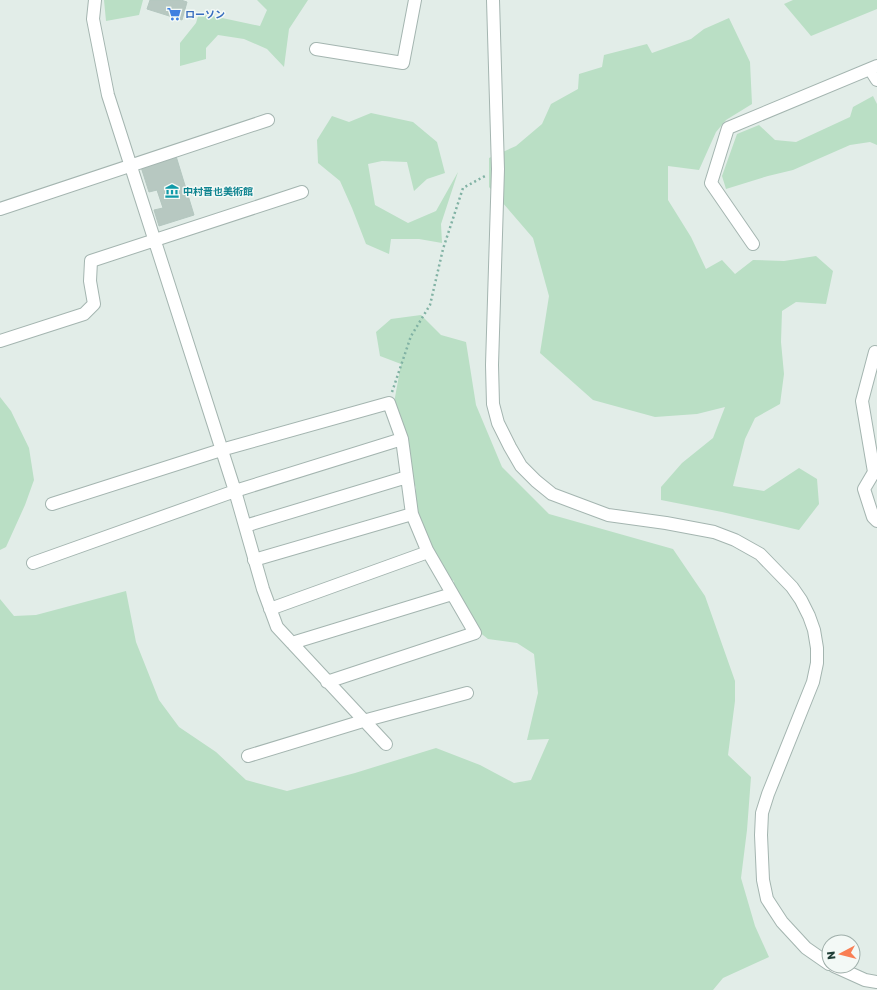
<svg xmlns="http://www.w3.org/2000/svg" width="877" height="990" font-family="'Golos Text','Noto Sans JP',sans-serif">
	<style>
		.green { fill: #badfc5 }
		.building { fill: #b7c8c1; stroke: #b4c7c0 }
		.lines { fill: none; stroke-linecap: round; stroke-linejoin: round }
		.minor-casing { stroke: #a4b5b0; stroke-width: 14 }
		.tertiary-casing { stroke: #a4b5b0; stroke-width: 14 }
		.path { stroke: #81b2a4; stroke-width: 2.5; stroke-dasharray: 2 3; stroke-linecap: butt }
		.minor { stroke: #fff; stroke-width: 12 }
		.tertiary { stroke: #fff; stroke-width: 12 }
		.labels { text-anchor: middle; dominant-baseline: central; stroke-width: 3; stroke-linejoin: round; paint-order: stroke }
		.shop-label { font-size: 10px; font-weight: bold; fill: #366cbe; stroke: #f3f9f6; text-anchor: start }
		.culture-label { font-size: 10px; font-weight: bold; fill: #0d838f; stroke: #f3f9f6; text-anchor: start }
	</style>
	<rect width="100%" height="100%" fill="#e2ede8"/>
	<!-- green -->
	<path class="green" d="M 104,0 L 143,0 L 139,15 L 106,21 Z
		M 257,0 L 308,0 L 289,29 L 284,67 L 267,49 L 244,39 L 218,35 L 206,48 L 206,59 L 180,66 L 180,43 L 196,23 L 199,13 L 260,26 L 267,10 Z
		M 793,0 L 877,0 L 877,9 L 811,36 L 784,4 Z
		M 729,18 L 750,62 L 752,104 L 726,120 L 716,132 L 699,170 L 668,166 L 668,200 L 691,237 L 706,269 L 722,260 L 735,274 L 753,260 L 784,261 L 816,256 L 833,271 L 826,304 L 796,302 L 782,311 L 781,342 L 784,374 L 780,404 L 755,418 L 745,439 L 733,486 L 764,491 L 799,468 L 817,479 L 819,504 L 799,530 L 722,512 L 661,500 L 661,487 L 682,463 L 713,438 L 725,407 L 697,414 L 655,417 L 593,400 L 540,353 L 549,296 L 533,238 L 489,187 L 489,158 L 516,146 L 542,124 L 551,104 L 578,89 L 579,74 L 602,67 L 604,55 L 647,44 L 652,53 L 691,39 L 704,29 Z
		M 873,96 L 877,104 L 877,145 L 870,142 L 850,145 L 793,170 L 768,176 L 726,189 L 722,176 L 737,134 L 759,125 L 775,140 L 796,142 L 850,117 L 853,107 Z
		M 371,113 L 413,122 L 437,142 L 445,173 L 427,179 L 414,191 L 407,162 L 382,161 L 368,164 L 375,205 L 408,223 L 436,211 L 458,172 L 441,224 L 442,243 L 419,239 L 391,239 L 389,254 L 366,244 L 352,208 L 340,181 L 318,163 L 317,140 L 332,116 L 349,122 Z
		M 421,315 L 441,335 L 466,342 L 476,405 L 502,467 L 549,514 L 673,549 L 705,596 L 735,681 L 735,701 L 728,755 L 751,777 L 747,830 L 741,878 L 755,926 L 769,957 L 723,978 L 713,990 L 0,990 L 0,599 L 14,616 L 36,615 L 126,591 L 136,642 L 159,700 L 179,727 L 216,752 L 246,780 L 287,791 L 355,773 L 436,748 L 480,765 L 514,783 L 531,780 L 549,739 L 527,740 L 538,693 L 534,654 L 517,643 L 488,639 L 469,624 L 454,598 L 454,581 L 438,572 L 416,515 L 416,488 L 401,448 L 394,403 L 401,364 L 380,356 L 376,332 L 391,319 Z
		M 0,397 L 11,411 L 29,448 L 34,480 L 25,505 L 6,547 L 0,550 Z"/>
	<!-- building -->
	<path class="building" d="M 150,0 L 181,0 L 187,2 L 182,20 L 147,9 Z
		M 176,156 L 194,215 L 159,226 L 154,210 L 163,208 L 157,190 L 149,192 L 141,167 Z"/>
	<g class="lines">
		<defs>
			<path id="minor" d="M 95,0 L 93,19 L 108,95 L 235,491 L 263,589 L 277,627 L 386,744
				M 316,49 L 403,63 L 415,0
				M 870,69 L 877,80
				M 0,209 L 268,120
				M 753,244 L 711,183 L 728,128 L 877,66
				M 0,341 L 84,314 L 94,304 L 90,281 L 91,261 L 302,192
				M 874,472 L 862,401 L 875,352
				M 877,472 L 874,472 L 864,489 L 873,517 L 877,521
				M 52,504 L 221,450 L 389,403 L 402,439 L 412,514 L 427,550 L 475,633 L 327,682
				M 245,526 L 407,477
				M 254,560 L 412,514
				M 33,563 L 235,491 L 402,439
				M 270,609 L 428,552
				M 292,643 L 452,594
				M 248,756 L 363,721 L 467,693"/>
			<path id="tertiary" d="M 493,0 L 498,169 L 492,365 L 493,404 L 498,423 L 510,447 L 521,466 L 536,481 L 552,494 L 608,515 L 666,523 L 714,532 L 735,540 L 760,554 L 792,587 L 801,600 L 809,616 L 814,630 L 817,648 L 817,663 L 813,682 L 768,794 L 762,813 L 761,835 L 763,880 L 767,899 L 782,922 L 806,948 L 829,964
				M 834,966 L 865,980 L 877,982"/>
		</defs>
		<!-- minor casing -->
		<use href="#minor" class="minor-casing"/>
		<!-- tertiary casing -->
		<use href="#tertiary" class="tertiary-casing"/>
		<!-- path -->
		<path class="path" d="M 392,392 L 411,336 L 430,305 L 443,249 L 463,188 L 485,176"/>
		<!-- minor -->
		<use href="#minor" class="minor"/>
		<!-- tertiary -->
		<use href="#tertiary" class="tertiary"/>
	</g>
	<!-- icons -->
	<defs>
		<symbol id="supermarket-bare" viewBox="-9 -9 18 18"><path d="M-6-5.5h2.5l.6 2H6L4.5 2H-2.5L-4.4-4H-6ZM-1.5 3.2a1.3 1.3 0 1 0 .1 0ZM3 3.2a1.3 1.3 0 1 0 .1 0Z" fill="#3f7fe0" stroke="#f3f9f6" stroke-width="2.5" paint-order="stroke"/></symbol>
		<symbol id="museum-bare" viewBox="-9 -9 18 18"><path d="M0-6L6-3V-2H-6V-3ZM-5-1h2V3h-2ZM-1-1h2V3h-2ZM3-1h2V3H3ZM-6 4H6V6H-6Z" fill="#0f9aa8" stroke="#f3f9f6" stroke-width="2.5" paint-order="stroke"/></symbol>
	</defs>
	<g fill-rule="evenodd">
		<use href="#supermarket-bare" x="164" y="4" width="20" height="20"/>
		<use href="#museum-bare" x="162" y="181" width="20" height="20"/>
	</g>
	<g class="labels">
		<!-- shop labels -->
		<g class="shop-label">
			<text x="185" y="14">ローソン</text>
		</g>
		<!-- culture labels -->
		<g class="culture-label">
			<text x="183" y="191">中村晋也美術館</text>
		</g>
	</g>
	<!-- north arrow -->
	<g transform="translate(841 954) rotate(263)"><circle r="19" fill="#f3f9f6" stroke="#9fafaa"/>
	<path d="M0-3L7 15L0 10L-7 15Z" fill="#f97f54"/>
	<text y="-6" font-size="11" font-weight="bold" text-anchor="middle" fill="#213f38">N</text>
	</g>
</svg>
